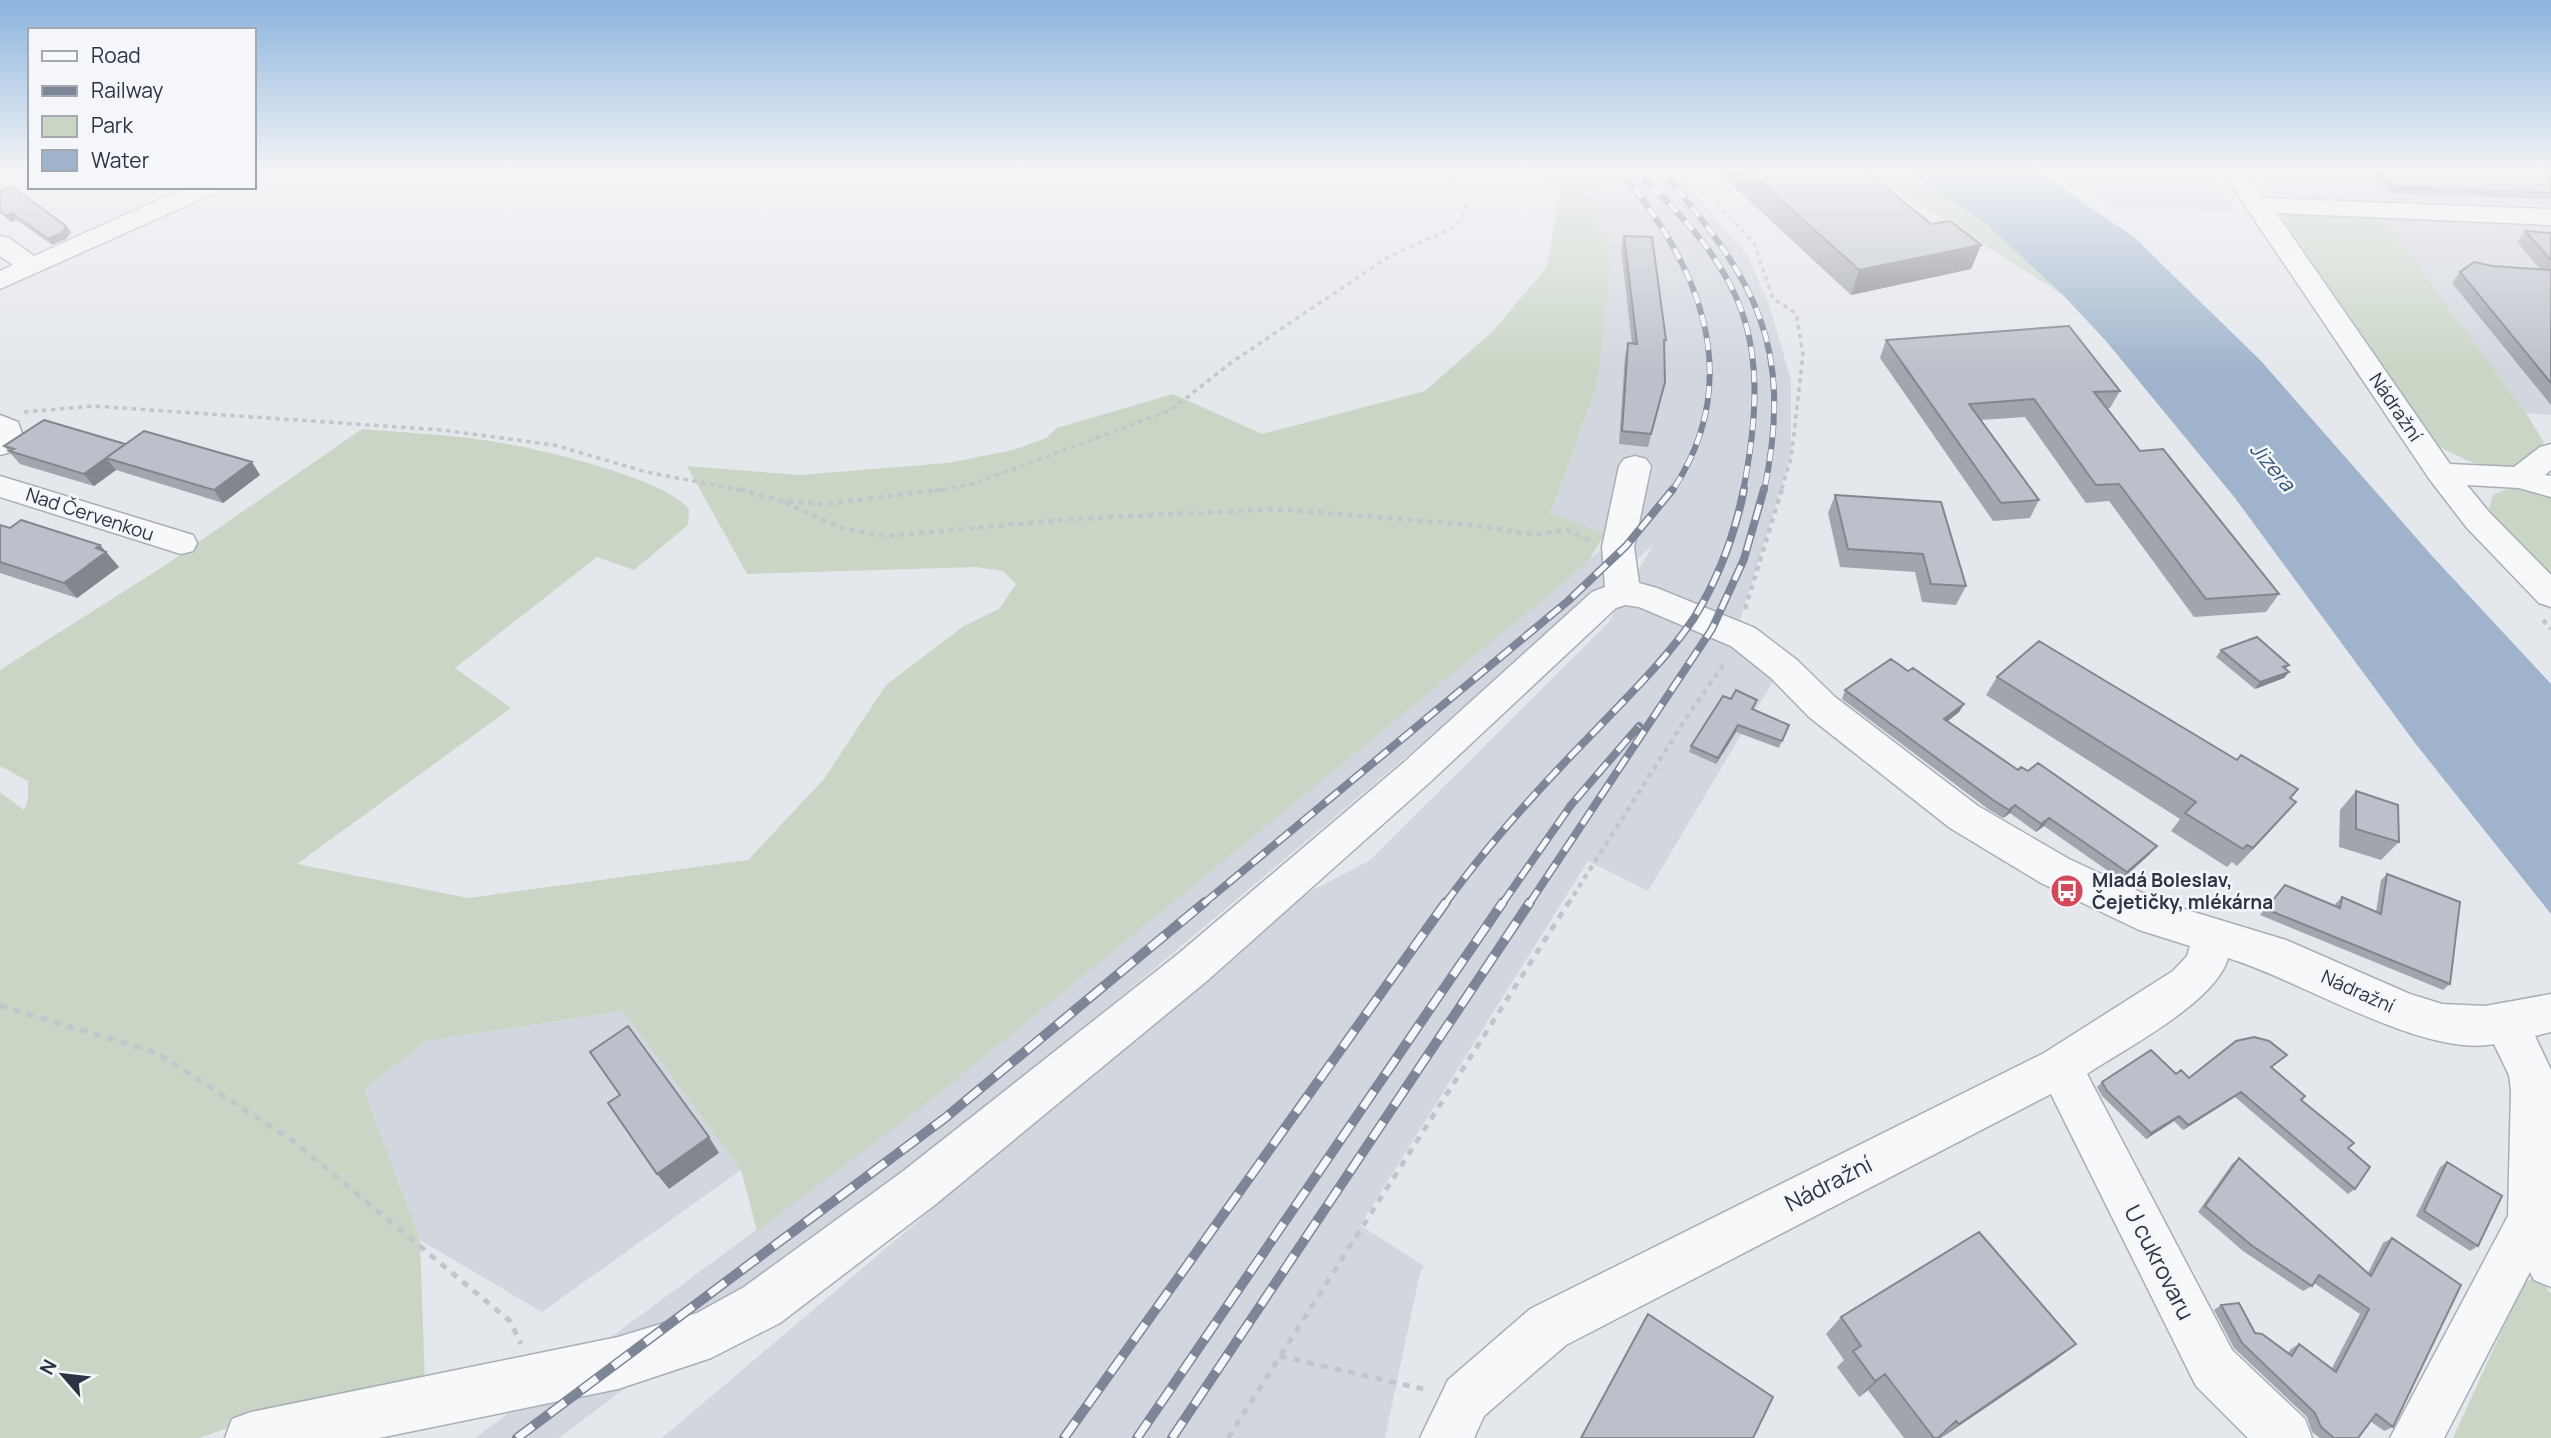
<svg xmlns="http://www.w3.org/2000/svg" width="2551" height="1438" font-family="Manrope,sans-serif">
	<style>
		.built { fill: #d2d6de }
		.green { fill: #c9d6c5 }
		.water { fill: #9fb4cc }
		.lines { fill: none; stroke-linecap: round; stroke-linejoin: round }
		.minor-casing { stroke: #a9aeb7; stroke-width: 3 }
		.path-far2 { stroke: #c2c5cb; stroke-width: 3.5; stroke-dasharray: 4.5 4.5; stroke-linecap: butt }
		.path-far1 { stroke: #c2c5cb; stroke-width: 4.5; stroke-dasharray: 5 5; stroke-linecap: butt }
		.path { stroke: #c2c5cb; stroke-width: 5; stroke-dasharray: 7 7; stroke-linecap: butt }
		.minor { fill: #f7f8fa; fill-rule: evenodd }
		.rail-far2-casing { stroke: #7d8696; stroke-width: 6 }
		.rail-far1-casing { stroke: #7d8696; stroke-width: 8 }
		.rail-casing { stroke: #7d8696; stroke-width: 10 }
		.rail-far2 { stroke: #f4f6f9; stroke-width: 4.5; stroke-dasharray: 12; stroke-linecap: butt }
		.rail-far1 { stroke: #f4f6f9; stroke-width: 5; stroke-dasharray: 16; stroke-linecap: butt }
		.rail { stroke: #f4f6f9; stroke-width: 7; stroke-dasharray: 20; stroke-linecap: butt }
		.wall { fill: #a1a5ae }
		.shaded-wall { fill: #83868d }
		.building { fill: #bbc0ca; stroke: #83868d; stroke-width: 2 }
		.labels { text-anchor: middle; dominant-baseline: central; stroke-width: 5; stroke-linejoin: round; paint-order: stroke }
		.street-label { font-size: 19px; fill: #2b3445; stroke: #f4f6f9 }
		.poi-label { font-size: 19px; font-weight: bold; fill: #2b3445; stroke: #f4f6f9; text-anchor: start }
		.water-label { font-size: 21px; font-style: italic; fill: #34527a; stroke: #f4f6f9 }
		.near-street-label { font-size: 23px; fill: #2b3445; stroke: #f4f6f9 }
	</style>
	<rect width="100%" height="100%" fill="#e4e7ec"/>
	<!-- built -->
	<path class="built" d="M 1601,170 L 1674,170 L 1747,255 L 1769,304 L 1791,380 L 1791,456 L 1732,646 L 1775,678 L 1648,891 L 1588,861 L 1360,1225 L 1424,1266 L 1420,1273 L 1385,1438 L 662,1438 L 1303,895 L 1369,861 L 1608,623 L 1653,545 L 1581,610 L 959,1133 L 782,1270 L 559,1438 L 475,1438 L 930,1101 L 1603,548 L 1605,534 L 1551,514 L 1596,388 L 1610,249 L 1581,190 L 1615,184 Z
		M 2050,170 L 2208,170 L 2239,212 L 2112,207 Z
		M 2259,170 L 2551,170 L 2551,206 L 2279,196 Z
		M 2381,216 L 2551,224 L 2551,415 L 2526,413 Z
		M 623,1011 L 741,1170 L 542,1312 L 420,1240 L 364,1090 L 426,1041 Z"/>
	<!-- green -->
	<path class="green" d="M 1537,170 L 1601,170 L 1616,184 L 1581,190 L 1610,249 L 1606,310 L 1596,388 L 1551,513 L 1605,534 L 1589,560 L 1551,593 L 930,1101 L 757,1231 L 741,1170 L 623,1011 L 426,1041 L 364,1090 L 420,1240 L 425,1385 L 262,1416 L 199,1438 L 0,1438 L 0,792 L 24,810 L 28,799 L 28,781 L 0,766 L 0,670 L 164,566 L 362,429 C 405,433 448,434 490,441 C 531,447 668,478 689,510 L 688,525 L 634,570 L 597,557 L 455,668 L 511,708 L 297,864 L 468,898 L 748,860 L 824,779 L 886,685 L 964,626 L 999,609 L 1016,584 L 1003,571 L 976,567 L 747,574 L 687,466 L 799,475 L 948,463 L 1013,450 L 1046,438 L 1057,428 L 1173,394 L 1262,434 L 1425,391 L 1492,332 L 1547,267 L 1560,194 Z
		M 1866,170 L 1905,170 L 1929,185 L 1986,224 L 2063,295 Z
		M 2286,212 L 2381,216 L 2526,413 L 2544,442 C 2541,450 2537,453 2530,458 C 2501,479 2469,462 2440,447 L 2282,222 L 2283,215 Z
		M 2521,488 L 2551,495 L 2551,575 L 2492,517 L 2489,508 L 2493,495 L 2504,490 Z
		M 2532,1279 L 2543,1284 L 2551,1294 L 2551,1438 L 2453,1438 L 2524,1282 Z"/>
	<!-- water -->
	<path class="water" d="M 1905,170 L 2036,170 L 2134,237 L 2261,361 L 2433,557 L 2551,684 L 2551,914 L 2415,743 L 2235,498 L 2106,341 L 2063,295 L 1986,224 Z"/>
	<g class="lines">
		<defs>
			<path id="minor" d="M 2221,170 L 2245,170 L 2265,198 L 2551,209 L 2551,225 L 2276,213 L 2450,464 L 2514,467 L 2540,447 L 2551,444 L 2551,470 L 2545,475 L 2551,476 L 2551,497 L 2519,488 L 2467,485 L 2489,512 L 2551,575 L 2551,607 L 2539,603 L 2467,528 L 2430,480 Z
				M 187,187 L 220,187 L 217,192 L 0,289 L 0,271 L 13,265 L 0,256 L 0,236 L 9,238 L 34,256 Z
				M 0,415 L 18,422 L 23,437 L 11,452 L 0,455 Z
				M 1635,456 L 1646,459 L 1651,466 L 1634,547 L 1639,583 L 1657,588 L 1755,628 L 1797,660 L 1835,697 L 1978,806 L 2069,859 L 2164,903 L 2286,940 L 2410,994 L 2442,1004 L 2485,1006 L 2551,994 L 2551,1032 L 2535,1036 L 2551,1070 L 2551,1287 L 2534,1280 L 2530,1272 L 2444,1438 L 2390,1438 L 2508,1216 L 2511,1090 L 2509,1075 L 2494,1044 C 2423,1058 2301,980 2228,958 C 2216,1002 2126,1048 2087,1074 L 2232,1350 L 2305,1419 L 2312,1438 L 2248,1438 L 2196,1386 L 2051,1094 L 1566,1345 L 1484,1416 L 1474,1438 L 1420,1438 L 1448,1380 L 1530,1309 L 2044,1053 L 2173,971 L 2187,956 L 2190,946 L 2139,930 L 2041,883 L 1950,828 L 1809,717 L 1771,678 L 1731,646 L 1639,607 L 1625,605 L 1616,608 L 1429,783 L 1208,980 L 936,1204 L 780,1323 L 711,1358 L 618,1389 L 379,1438 L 225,1438 L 232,1419 L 251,1412 L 618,1337 L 697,1313 L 744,1287 L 902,1172 L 1178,954 L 1403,763 L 1592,592 L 1605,587 L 1602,547 L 1619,466 L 1624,459 Z
				M 0,476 L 193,535 L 197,543 L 193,551 L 181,554 L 0,497 Z"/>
		</defs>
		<!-- minor casing -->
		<use href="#minor" class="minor-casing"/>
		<!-- path-far2 -->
		<path class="path-far2" d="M 1686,170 L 1754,243 L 1773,299 L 1796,313 L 1803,355 L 1791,459 L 1781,491
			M 24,412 L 93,406 L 442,430 L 554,445 L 646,472 L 746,491
			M 934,491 L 973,484 L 1171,410 L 1232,362 L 1388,257 L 1455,227 L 1463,217 L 1466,204 L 1462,193 L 1447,179 L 1427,170"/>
		<!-- path-far1 -->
		<path class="path-far1" d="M 740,489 L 780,501 L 824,504 L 945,489
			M 785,503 L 841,528 L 887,536 L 1072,519 L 1278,509 L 1483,526 L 1521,533 L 1539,534 L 1567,530 L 1591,541
			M 1745,609 L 1782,489
			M 2543,620 L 2551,629
			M 1568,904 L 1692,709 L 1726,661"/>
		<!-- path -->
		<path class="path" d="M 0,1006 L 155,1052 L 292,1140 L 510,1321 L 521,1344
			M 1280,1356 L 1427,1390
			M 1228,1438 L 1569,902"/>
		<!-- minor -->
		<use href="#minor" class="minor"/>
		<defs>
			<path id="rail-far2" d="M 1619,170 C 1698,263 1748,377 1672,491
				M 1634,170 C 1747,273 1773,340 1743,491
				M 1661,170 C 1754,279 1795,343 1764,491"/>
			<path id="rail-far1" d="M 1203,904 L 1568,601 L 1626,546 L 1673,489
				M 1445,904 C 1489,843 1539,788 1592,734 C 1627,697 1665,661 1694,618 C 1718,579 1735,534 1744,489
				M 1502,904 L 1571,805 L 1639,726
				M 1529,904 L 1712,629 L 1744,559 L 1764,489"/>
			<path id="rail" d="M 517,1438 L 945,1118 L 1205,902
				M 1064,1438 L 1446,902
				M 1137,1438 L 1503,902
				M 1172,1438 L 1530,902"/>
		</defs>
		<!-- rail-far2 casing -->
		<use href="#rail-far2" class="rail-far2-casing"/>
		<!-- rail-far1 casing -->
		<use href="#rail-far1" class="rail-far1-casing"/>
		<!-- rail casing -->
		<use href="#rail" class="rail-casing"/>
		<!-- rail-far2 -->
		<use href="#rail-far2" class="rail-far2"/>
		<!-- rail-far1 -->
		<use href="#rail-far1" class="rail-far1"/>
		<!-- rail -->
		<use href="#rail" class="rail"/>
	</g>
	<!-- wall -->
	<path class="wall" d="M 1716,170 L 1864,170 L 1931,224 L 1981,245 L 1971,269 L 1851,295 Z
		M 2369,170 L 2551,170 L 2551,199 L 2389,193 Z
		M 0,191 L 71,232 L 66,239 L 52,245 L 16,220 L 11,222 L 0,213 Z
		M 2525,231 L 2551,233 L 2551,405 L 2452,283 L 2460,272 L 2492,266 L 2541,270 L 2517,242 Z
		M 1624,236 L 1666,340 L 1664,349 L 1665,382 L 1648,447 L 1619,444 L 1625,356 L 1628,343 L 1632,344 L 1621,249 Z
		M 1886,340 L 2120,391 L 2110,408 L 2107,409 L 2140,451 L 2279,594 L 2266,612 L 2194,617 L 2109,501 L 2086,503 L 2025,417 L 1981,420 L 2039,500 L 2030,518 L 1993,521 L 1880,358 Z
		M 125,444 L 260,475 L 223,503 L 116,470 L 94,486 L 20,464 L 4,446 Z
		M 1835,495 L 1941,502 L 1966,586 L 1956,605 L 1922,602 L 1915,572 L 1840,567 L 1828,513 Z
		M 0,525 L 10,528 L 100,545 L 119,567 L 77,598 L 0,573 Z
		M 2221,650 L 2289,665 L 2286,669 L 2289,672 L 2284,678 L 2255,689 L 2216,657 Z
		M 1908,671 L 1964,704 L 1959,712 L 1948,721 L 2018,770 L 2150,854 L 2121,880 L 2044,826 L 2036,832 L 2010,813 L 2003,818 L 1988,809 L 1842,699 L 1845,690 Z
		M 1997,677 L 2290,798 L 2296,802 L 2237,866 L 2232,862 L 2227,867 L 2171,831 L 2180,819 L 1986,695 Z
		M 1731,699 L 1755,706 L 1753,709 L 1782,741 L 1779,748 L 1736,732 L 1716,764 L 1689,752 L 1691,746 Z
		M 2356,791 L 2399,842 L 2381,860 L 2339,847 L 2340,810 Z
		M 2387,874 L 2450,984 L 2443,990 L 2260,915 L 2285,885 L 2335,906 L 2336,903 L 2342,897 L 2376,912 L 2381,880 Z
		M 2287,1055 L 2272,1067 L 2301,1100 L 2348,1148 L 2355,1189 L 2348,1194 L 2235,1097 L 2183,1130 L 2174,1121 L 2146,1139 L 2102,1096 L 2097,1087 L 2102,1082 L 2176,1074 L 2189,1078 Z
		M 2239,1158 L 2368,1273 L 2383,1243 L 2392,1238 L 2393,1427 L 2384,1431 L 2370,1421 L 2358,1438 L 2320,1438 L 2312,1432 L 2307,1417 L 2234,1348 L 2214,1310 L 2221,1305 L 2255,1333 L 2288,1353 L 2291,1349 L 2299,1344 L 2332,1368 L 2360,1314 L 2314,1283 L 2312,1286 L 2303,1291 L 2243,1251 L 2198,1212 L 2232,1164 Z
		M 2447,1162 L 2478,1246 L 2470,1251 L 2416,1216 L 2440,1167 Z
		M 1841,1317 L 2076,1344 L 2054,1361 L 1941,1438 L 1904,1438 L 1868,1390 L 1859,1397 L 1837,1367 L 1844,1360 L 1826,1334 Z"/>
	<!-- shaded-wall -->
	<path class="shaded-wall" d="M 12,213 L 16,220 L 11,222 L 6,216 Z
		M 66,226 L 71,232 L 66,239 L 52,245 L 48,239 Z
		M 1981,245 L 1971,269 L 1851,295 L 1859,270 Z
		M 125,444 L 106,458 L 116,470 L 94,486 L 84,474 Z
		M 252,462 L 260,475 L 223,503 L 214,490 Z
		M 100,545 L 119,567 L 77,598 L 64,583 Z
		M 2289,672 L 2284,678 L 2255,689 L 2260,682 Z
		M 1964,704 L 1959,712 L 1940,727 L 1944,719 Z
		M 1738,725 L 1736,732 L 1716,764 L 1718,758 Z
		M 2296,802 L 2280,820 L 2237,866 L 2253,848 Z
		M 2015,805 L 2010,813 L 2003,818 L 2009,810 Z
		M 2049,818 L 2044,826 L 2036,832 L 2041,824 Z
		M 2157,846 L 2150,854 L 2121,880 L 2127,872 Z
		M 2241,1092 L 2235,1097 L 2183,1130 L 2188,1125 Z
		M 2179,1116 L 2174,1121 L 2146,1139 L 2151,1133 Z
		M 709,1137 L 719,1153 L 669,1189 L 657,1174 Z
		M 2076,1344 L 2054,1361 L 1941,1438 L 1959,1424 Z
		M 1885,1374 L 1868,1390 L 1859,1397 L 1875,1381 Z"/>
	<!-- building -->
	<path class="building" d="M 1748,170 L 1864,170 L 1931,224 L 1950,221 L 1981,245 L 1859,270 Z
		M 2378,170 L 2551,170 L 2551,193 L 2393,187 Z
		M 11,186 L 66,226 L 62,233 L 48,239 L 12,213 L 6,216 L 0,211 L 0,191 Z
		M 2525,231 L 2551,233 L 2551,260 Z
		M 1624,236 L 1652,237 L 1666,340 L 1664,340 L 1665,382 L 1651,434 L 1622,431 L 1628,343 L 1637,344 Z
		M 2474,262 L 2492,266 L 2551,270 L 2551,383 L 2460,272 Z
		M 2069,326 L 2120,391 L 2094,392 L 2140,451 L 2163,449 L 2279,594 L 2206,599 L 2119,484 L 2096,485 L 2034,399 L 1969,404 L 2039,500 L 2001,503 L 1886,340 Z
		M 44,420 L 125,444 L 84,474 L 9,451 L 14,449 L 4,446 Z
		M 144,431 L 252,462 L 214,490 L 106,458 Z
		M 1835,495 L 1941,502 L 1966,586 L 1931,584 L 1923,554 L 1848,549 Z
		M 21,520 L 100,545 L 96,548 L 106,552 L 64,583 L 0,562 L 0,525 L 10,528 Z
		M 2257,637 L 2289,665 L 2283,667 L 2289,672 L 2260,682 L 2221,650 Z
		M 2039,641 L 2237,760 L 2241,755 L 2298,789 L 2290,798 L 2296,802 L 2253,848 L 2247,845 L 2243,849 L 2185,813 L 2196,802 L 1997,677 Z
		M 1891,659 L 1908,671 L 1913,668 L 1964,704 L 1944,719 L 2018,770 L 2021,767 L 2028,771 L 2038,763 L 2157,846 L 2127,872 L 2049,818 L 2041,824 L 2015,805 L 2009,810 L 1993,800 L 1845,690 Z
		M 1736,690 L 1757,700 L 1752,709 L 1789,725 L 1782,741 L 1738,725 L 1718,758 L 1691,746 L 1723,696 L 1731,699 Z
		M 2356,791 L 2398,805 L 2399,842 L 2356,829 Z
		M 2387,874 L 2460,902 L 2450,984 L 2266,909 L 2285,885 L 2340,908 L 2342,897 L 2381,914 Z
		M 628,1026 L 709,1137 L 657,1174 L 608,1103 L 620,1095 L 590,1052 Z
		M 2254,1037 L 2269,1041 L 2287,1055 L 2271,1067 L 2305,1096 L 2301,1100 L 2354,1143 L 2348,1148 L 2370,1167 L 2355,1189 L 2241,1092 L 2188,1125 L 2179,1116 L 2151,1133 L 2107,1091 L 2102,1082 L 2151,1050 L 2176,1074 L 2181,1070 L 2189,1078 L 2236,1041 Z
		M 2239,1158 L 2371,1276 L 2392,1238 L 2461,1285 L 2393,1427 L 2376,1414 L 2358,1438 L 2334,1438 L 2321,1427 L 2315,1413 L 2242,1343 L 2221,1305 L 2239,1303 L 2255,1333 L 2262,1334 L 2292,1356 L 2299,1344 L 2336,1372 L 2369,1309 L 2319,1275 L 2312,1286 L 2251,1245 L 2205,1206 Z
		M 2447,1162 L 2502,1196 L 2478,1246 L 2424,1211 Z
		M 1979,1232 L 2076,1344 L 1959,1424 L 1956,1421 L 1938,1438 L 1934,1438 L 1885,1374 L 1875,1381 L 1853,1351 L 1861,1346 L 1841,1317 Z
		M 1648,1314 L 1773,1397 L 1753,1438 L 1581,1438 Z"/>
	<!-- sky -->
	<linearGradient id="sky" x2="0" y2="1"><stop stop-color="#8bb4dd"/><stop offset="0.46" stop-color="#f3f4f6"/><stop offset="1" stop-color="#f3f4f6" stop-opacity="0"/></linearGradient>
	<rect width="2551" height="371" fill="url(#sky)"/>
	<!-- icons -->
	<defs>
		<symbol id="bus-disc" viewBox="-11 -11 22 22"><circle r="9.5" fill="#d1495b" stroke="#f4f6f9"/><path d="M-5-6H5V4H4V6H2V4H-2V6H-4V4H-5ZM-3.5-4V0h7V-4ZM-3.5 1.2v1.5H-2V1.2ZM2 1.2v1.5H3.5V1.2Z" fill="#fff"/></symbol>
	</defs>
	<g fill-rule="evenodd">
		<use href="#bus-disc" x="2048" y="872" width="38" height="38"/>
	</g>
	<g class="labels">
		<!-- street labels -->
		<g class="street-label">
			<text transform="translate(2396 407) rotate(56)">Nádražní</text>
			<text transform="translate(90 514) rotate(18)">Nad Červenkou</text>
			<text transform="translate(2358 991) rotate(24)">Nádražní</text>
		</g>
		<!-- poi labels -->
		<g class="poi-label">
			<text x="2092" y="880">Mladá Boleslav,<tspan x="2092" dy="22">Čejetičky, mlékárna</tspan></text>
		</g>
		<!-- water labels -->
		<g class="water-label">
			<text transform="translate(2273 466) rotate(50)">Jizera</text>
		</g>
		<!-- near-street labels -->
		<g class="near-street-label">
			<text transform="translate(1828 1183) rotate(-27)">Nádražní</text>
			<text transform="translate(2160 1262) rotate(63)">U cukrovaru</text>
		</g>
	</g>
	<!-- legend -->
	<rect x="28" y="28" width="228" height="161" fill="#f4f6f9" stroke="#a4a8b1" stroke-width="2"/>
	<rect x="42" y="51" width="35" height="10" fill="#f7f8fa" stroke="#a4a8b1" stroke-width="2"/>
	<text x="91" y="63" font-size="21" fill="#2b3445">Road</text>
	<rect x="42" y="86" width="35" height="10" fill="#7d8696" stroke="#a4a8b1" stroke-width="2"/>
	<text x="91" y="98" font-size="21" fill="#2b3445">Railway</text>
	<rect x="42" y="116" width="35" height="21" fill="#c9d6c5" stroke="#a4a8b1" stroke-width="2"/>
	<text x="91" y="133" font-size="21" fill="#2b3445">Park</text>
	<rect x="42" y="150" width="35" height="21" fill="#9fb4cc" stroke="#a4a8b1" stroke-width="2"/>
	<text x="91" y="168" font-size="21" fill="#2b3445">Water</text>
	<!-- north arrow -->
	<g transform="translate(63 1375) rotate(298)" stroke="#f4f6f9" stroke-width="5" paint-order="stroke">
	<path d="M0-5L12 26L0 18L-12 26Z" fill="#2b3445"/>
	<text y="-10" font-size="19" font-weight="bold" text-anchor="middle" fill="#2b3445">N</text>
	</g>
</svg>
